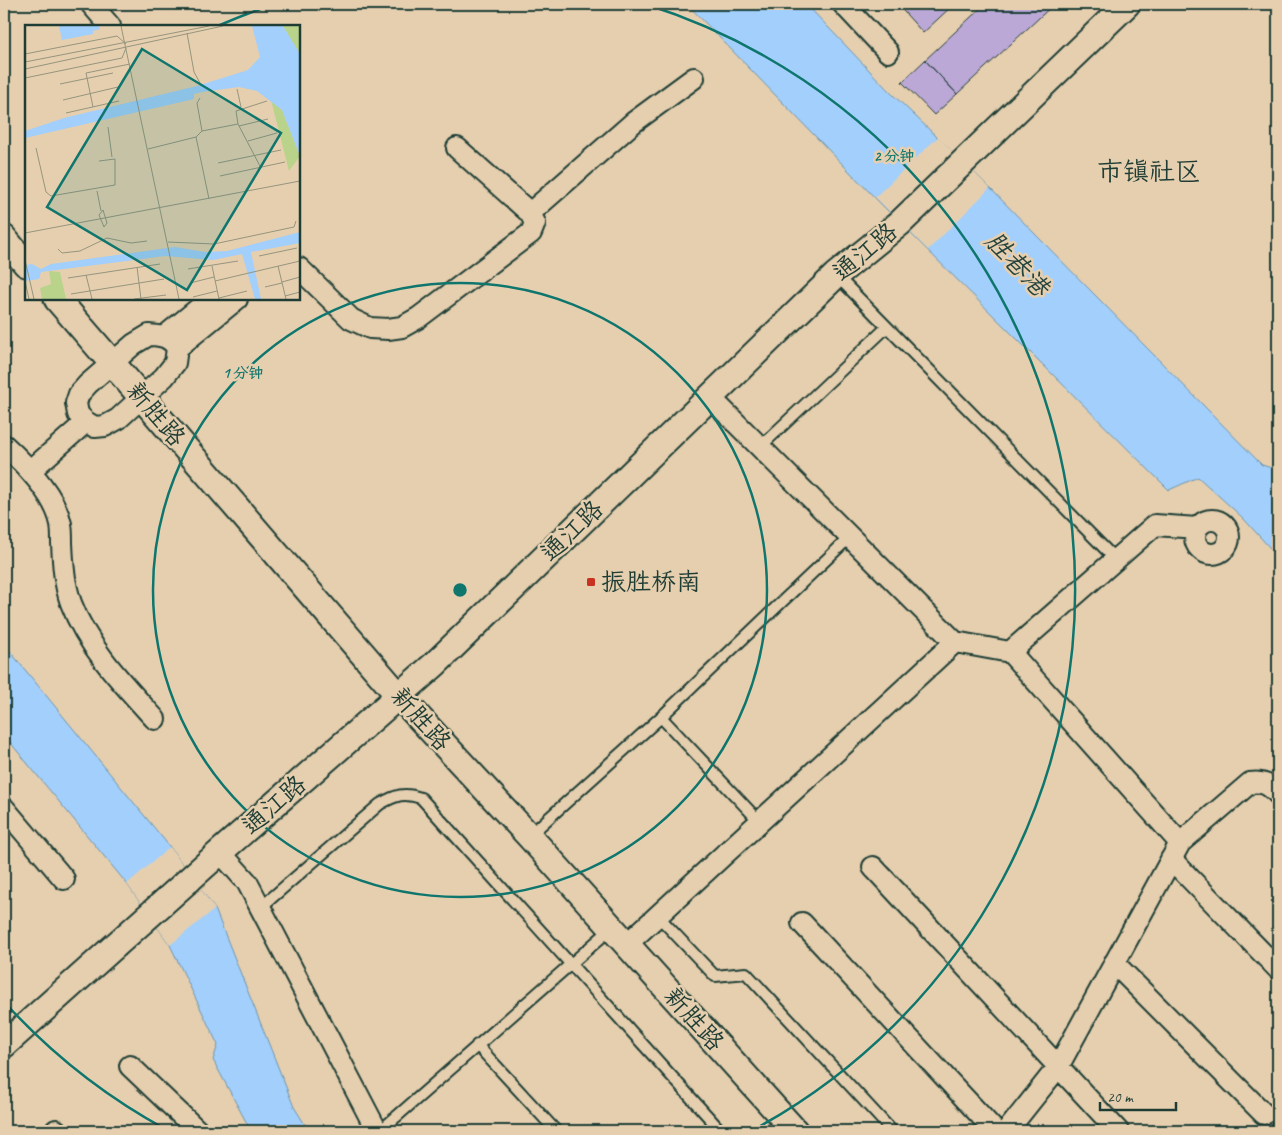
<svg xmlns="http://www.w3.org/2000/svg" width="1282" height="1135" font-family="Caveat,'LXGW WenKai TC',sans-serif">
	<style>
		.water { fill: #a2cffc; stroke: #6e95ac }
		.pier { fill: #e6cfaf }
		.building { fill: #bba8d7; stroke: #1f3d34 }
		.lines { fill: none; stroke-linecap: round; stroke-linejoin: round }
		.service-casing { stroke: #1f3d34; stroke-width: 14 }
		.minor-casing { stroke: #1f3d34; stroke-width: 24 }
		.tertiary-casing { stroke: #1f3d34; stroke-width: 29 }
		.service { stroke: #e6cfaf; stroke-width: 10 }
		.minor { stroke: #e6cfaf; stroke-width: 20 }
		.tertiary { stroke: #e6cfaf; stroke-width: 25 }
		.ring { fill: none; stroke: #0f766e; stroke-width: 2.5 }
		.poi-dot { fill: #c8321e; stroke: #e6cfaf; stroke-width: 2 }
		.labels { text-anchor: middle; dominant-baseline: central; stroke-width: 5; stroke-linejoin: round; paint-order: stroke }
		.street-label { font-size: 25px; fill: #1f3d34; stroke: #e6cfaf }
		.poi-label { font-size: 25px; fill: #1f3d34; stroke: #e6cfaf; text-anchor: start }
		.neighbourhood-label { font-size: 26px; fill: #1f3d34; stroke: #e6cfaf }
		.water-label { font-size: 26px; font-style: italic; fill: #26443e; stroke: #e6cfaf }
		.inset-road { fill: none; stroke: #96957e; stroke-width: 1 }
		.view { fill: #0f766e; fill-opacity: 0.15; stroke: #0f766e; stroke-width: 2.5 }
		.inset-edge { fill: none; stroke: #1f3d34; stroke-width: 2.5 }
		.centre { fill: #0f766e; stroke: #e6cfaf; stroke-width: 2.5 }
		.ring-label { font-size: 15px; text-anchor: middle; font-weight: bold; fill: #0f766e; stroke: #e6cfaf; stroke-width: 5; stroke-linejoin: round; paint-order: stroke }
	</style>
	<rect width="100%" height="100%" fill="#e6cfaf"/>
	<filter id="ink" filterUnits="userSpaceOnUse"><feTurbulence type="fractalNoise" baseFrequency=".02" numOctaves="2"/><feDisplacementMap in="SourceGraphic" scale="10" xChannelSelector="R" yChannelSelector="G"/><feConvolveMatrix kernelMatrix="1 2 1 2 8 2 1 2 1" color-interpolation-filters="sRGB"/></filter>
	<g filter="url(#ink)">
		<!-- water -->
		<path class="water" d="M 687,4 L 806,4 L 890,92 L 984,182 L 1262,465 L 1278,470 L 1278,557 L 1243,518 L 1198,477 L 1169,490 L 880,203 Z
			M 4,644 L 170,847 L 215,909 L 294,1107 L 309,1131 L 251,1131 L 213,1060 L 218,1045 L 170,945 L 127,884 L 4,735 Z"/>
		<!-- pier -->
		<path class="pier" d="M 938,137 L 990,188 L 928,250 L 875,197 Z
			M 170,847 L 215,909 L 170,945 L 127,884 Z"/>
		<!-- building -->
		<path class="building" d="M 897,4 L 954,4 L 923,33 Z
			M 985,4 L 1054,4 L 957,94 L 925,60 Z
			M 925,60 L 957,94 L 934,115 L 902,82 Z"/>
		<g class="lines">
			<defs>
				<path id="service" d="M 836,275 L 1115,559
					M 760,447 L 887,327
					M 661,717 L 760,822
					M 530,835 L 661,717 L 850,537
					M 260,908 L 380,804 C 396,795 404,792 421,798 L 721,1131
					M 658,916 L 715,976 L 746,973 L 892,1131
					M 477,1045 L 556,1131
					M 380,1131 L 612,928"/>
				<path id="minor" d="M 91,4 L 110,26
					M 843,4 L 888,52
					M 530,213 L 634,122 L 694,78
					M 299,268 L 351,319 L 370,328 L 388,329 L 402,327 L 418,318 L 531,233 L 535,223 L 530,213 L 457,148
					M 149,335 C 162,336 169,336 177,348 L 175,363 L 164,377 L 118,419 L 105,426 L 95,427 L 86,422 L 78,414 L 76,403 L 79,394 L 88,384 L 134,344 Z
					M 165,336 L 210,299
					M 177,348 L 237,299
					M 709,396 L 955,642 L 1010,652 L 1155,525 L 1197,528
					M 4,445 C 25,464 55,495 61,524 C 62,530 62,537 62,543 C 63,564 64,583 71,603 C 88,648 123,684 155,719
					M 30,471 L 86,422
					M1195 537a17 17 0 1 1 34 0a17 17 0 1 1-34 0Z
					M 1010,652 L 1180,843
					M 4,808 L 64,879
					M 220,852 L 247,882 L 377,1131
					M 1171,859 L 1278,969
					M 873,867 L 1118,1131
					M 802,923 L 995,1131
					M 627,944 L 955,642
					M 1114,963 L 1264,1114
					M 130,1066 L 198,1131
					M 56,1130 L 57,1131
					M 1007,1131 L 1058,1067 L 1180,843 L 1250,783 C 1264,781 1269,785 1278,794"/>
				<path id="tertiary" d="M 4,238 L 26,264
					M 57,299 L 399,696 L 529,836 L 795,1131
					M 4,1045 L 220,852 L 435,664 L 836,275 L 900,223 L 1127,4"/>
			</defs>
			<!-- service casing -->
			<use href="#service" class="service-casing"/>
			<!-- minor casing -->
			<use href="#minor" class="minor-casing"/>
			<!-- tertiary casing -->
			<use href="#tertiary" class="tertiary-casing"/>
			<!-- service -->
			<use href="#service" class="service"/>
			<!-- minor -->
			<use href="#minor" class="minor"/>
			<!-- tertiary -->
			<use href="#tertiary" class="tertiary"/>
		</g>
	</g>
	<!-- distance rings -->
	<g class="ring">
		<circle cx="460" cy="590" r="307"/>
		<path d="M167 1130A614 614 0 0 1 7 1005M220 25A614 614 0 0 1 275 4M645 4A614 614 0 0 1 753 1130"/>
	</g>
	<!-- markers -->
	<rect class="poi-dot" x="586" y="577" width="10" height="10" rx="2.5"/>
	<g class="labels">
		<!-- street labels -->
		<g class="street-label">
			<text transform="translate(865 252) rotate(-40)">通江路</text>
			<text transform="translate(156 414) rotate(50)">新胜路</text>
			<text transform="translate(572 531) rotate(-44)">通江路</text>
			<text transform="translate(421 719) rotate(48)">新胜路</text>
			<text transform="translate(274 805) rotate(-41)">通江路</text>
			<text transform="translate(694 1019) rotate(48)">新胜路</text>
		</g>
		<!-- poi labels -->
		<g class="poi-label">
			<text x="601" y="582">振胜桥南</text>
		</g>
		<!-- neighbourhood labels -->
		<g class="neighbourhood-label">
			<text x="1149" y="171">市镇社区</text>
		</g>
		<!-- water labels -->
		<g class="water-label">
			<text transform="translate(1017 264) rotate(46)">胜巷港</text>
		</g>
	</g>
	<!-- overview -->
	<g transform="translate(25 25)">
		<rect width="275" height="275" fill="#e6cfaf"/>
		<path d="M 258,1 L 275,1 L 275,29 L 274,29 ZM 246,75 L 257,85 L 275,131 L 264,146 ZM 24,246 L 35,247 L 41,274 L 17,274 L 15,263 L 26,259 Z" fill="#bad38a"/>
		<path d="M 34,1 L 74,1 L 75,4 L 68,6 L 68,9 L 37,15 ZM 227,1 L 258,1 L 275,29 L 275,131 L 257,85 L 232,66 L 214,62 L 177,67 L 169,69 L 169,74 L 0,113 L 0,106 L 39,93 L 172,61 L 223,45 L 235,32 ZM 275,207 L 275,218 L 226,227 L 236,274 L 230,274 L 217,229 L 188,235 L 140,231 L 16,247 L 14,254 L 0,256 L 0,240 L 7,239 L 16,244 L 26,239 L 150,222 L 180,227 L 202,226 Z" fill="#a2cffc"/>
		<path class="inset-road" d="M 96,1 L 154,274M 162,8 L 169,47 L 175,58M 0,29 L 92,11 L 101,19M 0,37 L 184,1M 0,44 L 198,1M 0,53 L 97,33 L 101,23M 35,59 L 88,48M 212,64 L 216,82M 38,75 L 93,62M 68,82 L 61,48 L 105,39M 41,88 L 94,76M 214,101 L 243,94M 83,102 L 87,132M 177,106 L 213,99M 171,112 L 184,174M 223,116 L 252,108M 11,123 L 21,167 L 26,171 L 90,160 L 90,134 L 74,136M 123,124 L 171,112 L 177,106 L 172,78 L 175,73M 193,138 L 256,125M 236,143 L 213,99 L 211,86 L 242,76M 195,151 L 260,137M 72,166 L 76,186M 78,185 L 82,198 L 79,202 L 74,190 ZM 0,208 L 275,156M 143,217 L 189,219 L 269,202 L 271,196M 33,224 L 37,228 L 55,226 L 82,213 L 106,218 L 122,216M 234,231 L 272,223M 0,235 L 9,274M 187,241 L 194,274M 253,241 L 261,274M 112,242 L 116,274M 163,244 L 213,236M 61,250 L 67,274M 43,253 L 135,239M 0,256 L 4,274M 190,256 L 275,236M 257,257 L 275,252M 165,258 L 189,252M 240,262 L 257,258M 46,269 L 139,254M 260,271 L 275,267M 168,272 L 192,266M 194,273 L 222,266M 109,274 L 141,270"/>
		<path class="view" d="M 117,24 L 256,108 L 162,265 L 22,182 Z"/>
		<rect width="275" height="275" class="inset-edge"/>
	</g>
	<circle cx="460" cy="590" r="8" class="centre"/>
	<g class="ring-label">
		<text x="894" y="161">2 分钟</text>
		<text x="243" y="378">1 分钟</text>
	</g>
	<!-- margin -->
	<rect width="1282" height="1135" fill="none" stroke="#e6cfaf" stroke-width="20"/>
	<rect x="10" y="10" width="1262" height="1115" fill="none" stroke="#1f3d34" stroke-width="2" filter="url(#ink)"/>
	<!-- scale -->
	<path d="M1100 1102v8h76v-8" fill="none" stroke="#1f3d34" stroke-width="2.5"/>
	<text x="1107" y="1102" font-size="15" fill="#1f3d34" stroke="#e6cfaf" stroke-width="4" paint-order="stroke">20 m</text>
</svg>
